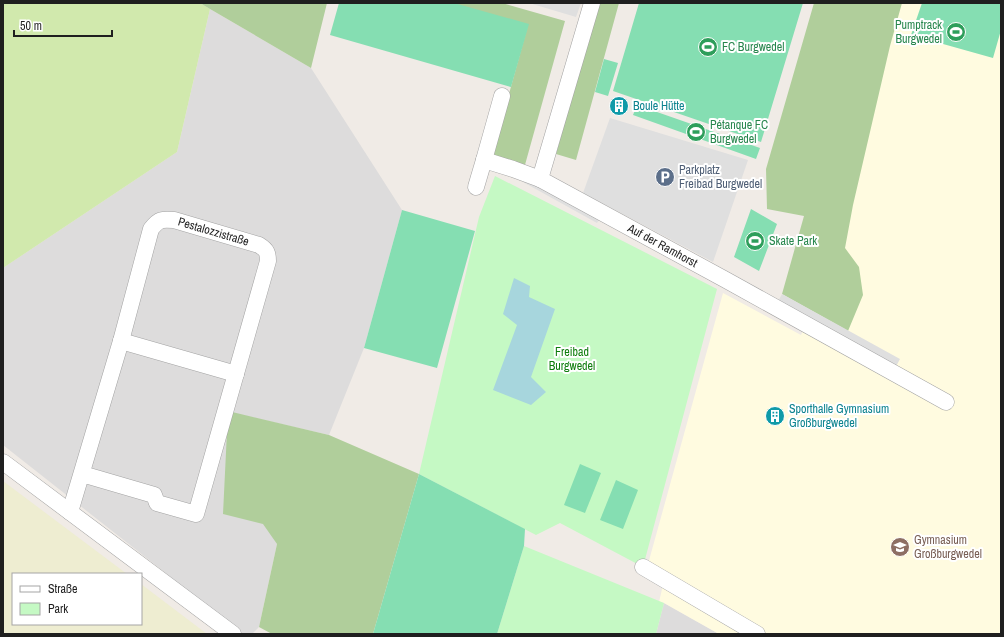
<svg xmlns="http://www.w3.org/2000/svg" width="1004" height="637" font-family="'Archivo Narrow',sans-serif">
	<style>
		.residential { fill: #dddcdc }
		.education { fill: #fffbe0 }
		.farmland { fill: #eeedd1 }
		.grass { fill: #d1e9ad }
		.forest { fill: #b0ce9b }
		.park { fill: #c5f9c4 }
		.pitch { fill: #85deb2 }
		.parking { fill: #dfdfdf }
		.water { fill: #a7d6dd }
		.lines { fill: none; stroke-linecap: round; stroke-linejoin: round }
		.minor-casing { stroke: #a3a3a3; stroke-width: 17 }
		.minor { stroke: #fff; stroke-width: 16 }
		.labels { text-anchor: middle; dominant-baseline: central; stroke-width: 4; stroke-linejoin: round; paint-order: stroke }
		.leisure-label { font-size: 12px; fill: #27864d; stroke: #fff; text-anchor: start }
		.culture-label { font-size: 12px; fill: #0d838f; stroke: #fff; text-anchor: start }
		.service-label { font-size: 12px; fill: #4e5e75; stroke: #fff; text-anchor: start }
		.street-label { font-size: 12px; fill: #1f1f1f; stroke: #fff }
		.park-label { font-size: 12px; fill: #0f7d0d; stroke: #fff }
		.education-label { font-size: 12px; fill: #785e54; stroke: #fff; text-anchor: start }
	</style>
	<rect width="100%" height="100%" fill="#f0ebe6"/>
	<!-- residential -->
	<path class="residential" d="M 210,9 L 311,68 L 402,210 L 364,348 L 329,435 L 229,412 L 267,524 L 277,544 L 259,627 L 252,634 L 243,634 L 3,445 L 3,268 L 177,152 Z
		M 664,603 L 719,634 L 656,634 Z"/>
	<!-- education -->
	<path class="education" d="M 899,3 L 1001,3 L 1001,634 L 719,634 L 664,603 L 659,602 L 663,585 L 645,575 L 723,293 L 801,335 L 812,311 L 847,184 Z"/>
	<!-- farmland -->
	<path class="farmland" d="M 3,481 L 127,574 L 13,574 L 13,624 L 141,624 L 141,584 L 207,634 L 3,634 Z"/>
	<!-- grass -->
	<path class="grass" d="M 3,3 L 200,3 L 210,9 L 177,152 L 3,268 Z"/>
	<!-- forest -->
	<path class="forest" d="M 200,3 L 327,3 L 311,68 L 210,9 Z
		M 447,3 L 502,3 L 565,21 L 523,172 L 491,159 L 528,25 Z
		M 598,3 L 619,3 L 576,160 L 556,154 Z
		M 814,3 L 902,3 L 890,46 L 853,205 L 845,248 L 859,267 L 863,295 L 848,331 L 782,294 L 804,216 L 767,209 L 766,169 Z
		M 228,411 L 329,435 L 419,474 L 373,634 L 272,634 L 259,627 L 277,544 L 263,524 L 223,514 Z"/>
	<!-- park -->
	<path class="park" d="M 495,176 L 717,289 L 643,567 L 560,523 L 536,535 L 419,474 L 479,217 Z
		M 524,546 L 664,603 L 656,634 L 497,634 Z"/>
	<!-- pitch -->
	<path class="pitch" d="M 339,3 L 454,3 L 529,24 L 511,87 L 330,35 Z
		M 639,3 L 803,3 L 761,142 L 613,91 Z
		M 922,3 L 1001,3 L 1001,30 L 993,58 L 911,35 Z
		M 604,59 L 618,63 L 608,96 L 595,92 Z
		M 637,105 L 760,148 L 756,159 L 633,115 Z
		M 751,209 L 777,224 L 759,271 L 734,257 Z
		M 402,210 L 475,231 L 437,368 L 364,348 Z
		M 580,464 L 601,473 L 585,513 L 564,505 Z
		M 419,474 L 525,529 L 524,546 L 497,634 L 373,634 Z
		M 616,480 L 638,490 L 623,529 L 600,520 Z"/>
	<!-- parking -->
	<path class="parking" d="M 529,3 L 581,3 L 576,17 Z
		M 610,118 L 748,160 L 713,262 L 583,193 Z
		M 528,174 L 602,215 L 597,223 L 523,182 Z
		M 782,294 L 900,359 L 893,372 L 775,307 Z"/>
	<!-- water -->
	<path class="water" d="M 514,278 L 530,286 L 529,297 L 555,309 L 531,377 L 546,392 L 531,405 L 493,390 L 517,325 L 503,314 Z"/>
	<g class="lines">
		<defs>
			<g id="minor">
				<path id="s1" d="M 592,3 L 540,179 L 726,280 L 946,402"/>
				<path d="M 502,96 L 484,160 L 513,169 L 540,179"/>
				<path d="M 476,187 L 484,160"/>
				<path d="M 121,341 L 236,374"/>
				<path d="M 3,462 L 233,634"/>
				<path id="s2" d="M 70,512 L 121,341 L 151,229 C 159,219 162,219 174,220 L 259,245 C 267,250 268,253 268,261 L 196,514 L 157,503 L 154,495 L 82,474"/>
				<path d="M 643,567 L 757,634"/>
			</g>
		</defs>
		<!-- minor casing -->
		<use href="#minor" class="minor-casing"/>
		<!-- minor -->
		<use href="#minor" class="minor"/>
	</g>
	<!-- icons -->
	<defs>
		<symbol id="stadium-disc" viewBox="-11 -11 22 22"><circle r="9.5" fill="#2e9e5b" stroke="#fff"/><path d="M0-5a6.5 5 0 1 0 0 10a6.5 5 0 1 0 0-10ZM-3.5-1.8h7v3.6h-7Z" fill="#fff"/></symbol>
		<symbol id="building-disc" viewBox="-11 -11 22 22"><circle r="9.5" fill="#0f9aa8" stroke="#fff"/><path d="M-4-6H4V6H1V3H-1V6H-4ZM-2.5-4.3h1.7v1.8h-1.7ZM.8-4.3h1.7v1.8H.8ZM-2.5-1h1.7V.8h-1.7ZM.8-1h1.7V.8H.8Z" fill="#fff"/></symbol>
		<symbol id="parking-disc" viewBox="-11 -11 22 22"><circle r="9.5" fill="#5c6f8a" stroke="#fff"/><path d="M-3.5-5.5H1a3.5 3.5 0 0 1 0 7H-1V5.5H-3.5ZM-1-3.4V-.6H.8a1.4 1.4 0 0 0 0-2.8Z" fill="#fff"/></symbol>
		<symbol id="school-disc" viewBox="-11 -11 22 22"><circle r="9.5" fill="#8d6e63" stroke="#fff"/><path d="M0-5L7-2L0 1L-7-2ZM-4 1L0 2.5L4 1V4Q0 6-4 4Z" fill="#fff"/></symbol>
	</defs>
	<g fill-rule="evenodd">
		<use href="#stadium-disc" x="945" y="21" width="22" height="22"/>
		<use href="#stadium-disc" x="697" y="36" width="22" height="22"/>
		<use href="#building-disc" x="608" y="95" width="22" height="22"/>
		<use href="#stadium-disc" x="685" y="121" width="22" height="22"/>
		<use href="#parking-disc" x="654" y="166" width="22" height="22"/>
		<use href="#stadium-disc" x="744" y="230" width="22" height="22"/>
		<use href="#building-disc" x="764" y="405" width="22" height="22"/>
		<use href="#school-disc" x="889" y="536" width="22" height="22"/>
	</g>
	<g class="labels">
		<!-- leisure labels -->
		<g class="leisure-label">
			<text x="942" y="25" text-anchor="end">Pumptrack<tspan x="942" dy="14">Burgwedel</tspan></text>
			<text x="722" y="47">FC Burgwedel</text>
			<text x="710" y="125">Pétanque FC<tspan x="710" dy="14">Burgwedel</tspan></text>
			<text x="769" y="241">Skate Park</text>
		</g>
		<!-- culture labels -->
		<g class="culture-label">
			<text x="633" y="106">Boule Hütte</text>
			<text x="789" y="409">Sporthalle Gymnasium<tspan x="789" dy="14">Großburgwedel</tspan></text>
		</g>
		<!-- service labels -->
		<g class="service-label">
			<text x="679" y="170">Parkplatz<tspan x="679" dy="14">Freibad Burgwedel</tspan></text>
		</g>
		<!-- street labels -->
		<g class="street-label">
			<text stroke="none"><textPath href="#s2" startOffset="362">Pestalozzistraße</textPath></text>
			<text stroke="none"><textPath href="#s1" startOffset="323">Auf der Ramhorst</textPath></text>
		</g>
		<!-- park labels -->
		<g class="park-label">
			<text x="572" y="352">Freibad<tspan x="572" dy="14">Burgwedel</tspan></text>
		</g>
		<!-- education labels -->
		<g class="education-label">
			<text x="914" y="540">Gymnasium<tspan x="914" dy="14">Großburgwedel</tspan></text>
		</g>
	</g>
	<!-- border -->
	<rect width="1004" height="637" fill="none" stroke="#1f1f1f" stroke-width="8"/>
	<!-- legend -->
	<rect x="12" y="573" width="130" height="52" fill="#ffffff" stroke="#a5a5a5"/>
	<rect x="20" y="586" width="20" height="6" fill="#ffffff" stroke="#a5a5a5"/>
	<text x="48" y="593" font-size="12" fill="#1f1f1f">Straße</text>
	<rect x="20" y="603" width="20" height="12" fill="#c5f9c4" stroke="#a5a5a5"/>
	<text x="48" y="613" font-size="12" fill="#1f1f1f">Park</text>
	<!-- scale -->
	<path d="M14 30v6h98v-6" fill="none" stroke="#1f1f1f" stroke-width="2"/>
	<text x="20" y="30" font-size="12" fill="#1f1f1f" stroke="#ffffff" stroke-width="3" paint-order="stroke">50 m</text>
</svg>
